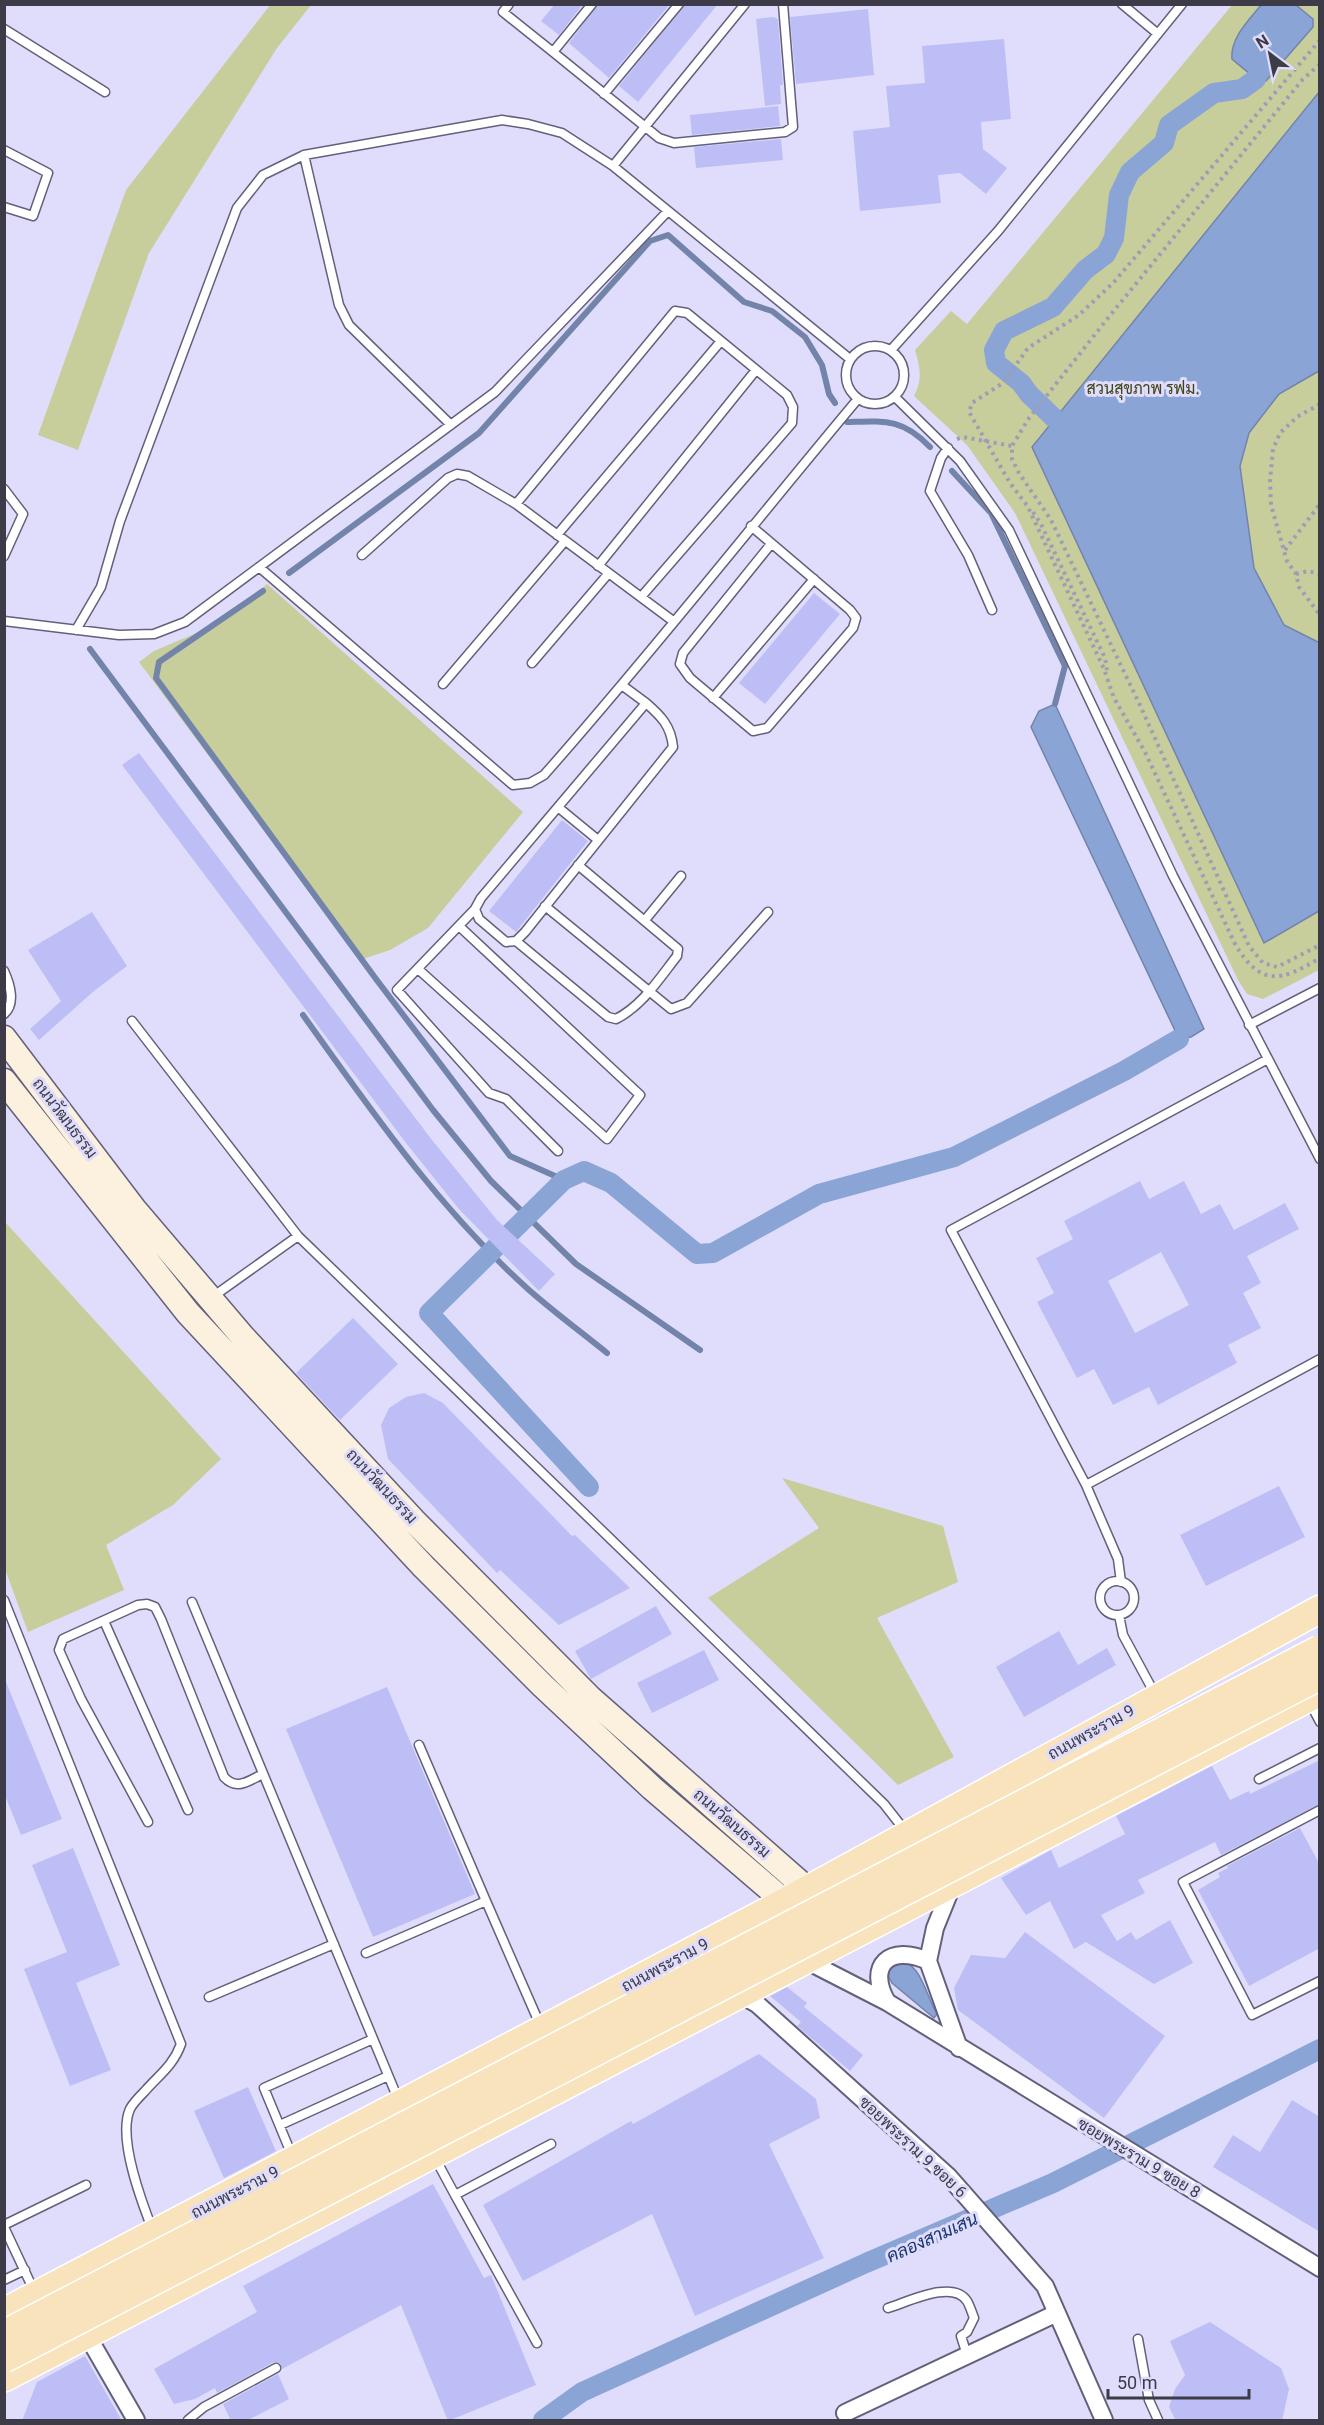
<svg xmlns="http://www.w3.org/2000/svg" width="1324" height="2425" font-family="Roboto,Sarabun,sans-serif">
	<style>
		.green { fill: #c8cd9c }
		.water { fill: #8aa4d5; stroke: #7384aa; stroke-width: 1.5 }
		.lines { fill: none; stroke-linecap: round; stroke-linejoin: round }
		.stream { stroke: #7384aa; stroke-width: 6 }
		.canal { stroke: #8aa4d5; stroke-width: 20 }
		.building { fill: #bdbef6; fill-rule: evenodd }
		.lane-casing { stroke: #63607b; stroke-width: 11 }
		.street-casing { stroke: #63607b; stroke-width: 20 }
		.secondary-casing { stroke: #63607b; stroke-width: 27 }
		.primary-casing { stroke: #fff; stroke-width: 30 }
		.path { stroke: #9f9db5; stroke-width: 4; stroke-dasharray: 3 4.5; stroke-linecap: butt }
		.lane { stroke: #fff; stroke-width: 8 }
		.street { stroke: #fff; stroke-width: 16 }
		.secondary { stroke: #fcf1de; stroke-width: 24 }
		.primary { stroke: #f8e3bd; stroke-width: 27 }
		.primary-bridge-casing { stroke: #fff; stroke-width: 30; stroke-linecap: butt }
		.primary-bridge { stroke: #f8e3bd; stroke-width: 27 }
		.labels { text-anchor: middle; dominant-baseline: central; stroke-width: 6; stroke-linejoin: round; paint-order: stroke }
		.park-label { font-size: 16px; fill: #414418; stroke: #e0ddfc }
		.street-label { font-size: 16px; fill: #3c3b47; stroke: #e0ddfc }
		.water-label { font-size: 18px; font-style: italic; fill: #1a3671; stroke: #e0ddfc }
	</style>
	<rect width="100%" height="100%" fill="#e0ddfc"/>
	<!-- green -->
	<path class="green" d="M 271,4 L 311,5 L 277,48 L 149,253 L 78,450 L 38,435 L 126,190 Z
		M 1232,5 L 1319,5 L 1319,970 L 1263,999 L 1247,994 L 1238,980 L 1015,513 L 967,445 L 914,396 C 923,379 920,367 915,350 L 951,311 L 967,324 Z
		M 267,584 L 523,812 L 428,928 L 390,950 L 360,960 L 139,662 L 154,651 L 222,622 Z
		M 5,1222 L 221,1459 L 173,1505 L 106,1545 L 124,1590 L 28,1632 L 5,1569 Z
		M 782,1478 L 943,1526 L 958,1582 L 877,1618 L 954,1757 L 898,1785 L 708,1598 L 819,1528 Z"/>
	<!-- water -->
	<path class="water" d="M 1262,4 L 1296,5 L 1313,19 L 1313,27 L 1266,81 L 1256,79 L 1232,59 C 1230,38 1249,20 1262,4 Z
		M 1319,92 L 1319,371 L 1279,394 L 1249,433 L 1240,466 L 1254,568 L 1284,625 L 1320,643 L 1319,911 L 1264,943 L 1032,447 Z
		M 1055,704 L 1204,1029 L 1191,1037 L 1179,1039 L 1031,727 L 1039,711 Z
		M 897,1961 C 920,1959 926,1996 937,2014 L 934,2018 L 892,1983 L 888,1976 L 890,1967 Z"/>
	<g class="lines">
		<!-- stream -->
		<path class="stream" d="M 847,422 C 884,421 902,418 930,447
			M 952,471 L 991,513 L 1065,666 L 1055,704
			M 289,573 L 479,433 L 650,241 L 668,235 L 744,302 L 772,311 L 805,337 L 822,365 L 829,394 L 835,403
			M 263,591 L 159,662 L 156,678 L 376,979 L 510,1156 L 564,1180
			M 90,649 L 433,1110 L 491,1181 L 576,1264 L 700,1350
			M 303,1015 C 372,1112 440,1210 529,1290 C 554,1312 581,1332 607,1353"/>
		<!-- canal -->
		<path class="canal" d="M 1055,419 L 1029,394 L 1021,383 L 996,363 L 994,350 L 1004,331 L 1053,307 L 1085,270 L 1106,254 L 1114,238 L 1119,195 L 1130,172 L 1164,143 L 1169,125 L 1214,93 L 1242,89 L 1256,79
			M 589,1487 L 429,1313 L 564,1180 L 584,1171 L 611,1183 L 697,1254 L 713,1253 L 819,1194 L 954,1157 L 1124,1071 L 1179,1039
			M 543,2420 L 582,2392 L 866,2263 L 1053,2183 L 1320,2049"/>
	</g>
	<!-- building -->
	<path class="building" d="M 555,4 L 583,4 L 559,35 L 541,21 Z
		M 598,4 L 670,4 L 609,78 L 569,43 Z
		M 685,4 L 718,4 L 638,102 L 619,86 Z
		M 868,9 L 874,75 L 796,84 L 790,17 Z
		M 773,17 L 778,19 L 783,85 L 780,85 L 781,104 L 765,106 L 756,19 Z
		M 1004,39 L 1011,119 L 981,122 L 983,149 L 1007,168 L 986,194 L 960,173 L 938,175 L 941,203 L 860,211 L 853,131 L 890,127 L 886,86 L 925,83 L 922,46 Z
		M 778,106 L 780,126 L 692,135 L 690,115 Z
		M 781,139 L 783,160 L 696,168 L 694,147 Z
		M 814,593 L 840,614 L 765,704 L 739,683 Z
		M 139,753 L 432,1140 L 497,1220 L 555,1274 L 539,1291 L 458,1208 L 406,1143 L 122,765 Z
		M 562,820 L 588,841 L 516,932 L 489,911 Z
		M 92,912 L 127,966 L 94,991 L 39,1040 L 30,1029 L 61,1001 L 28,950 Z
		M 1140,1181 L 1149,1199 L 1184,1181 L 1201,1214 L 1220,1204 L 1234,1230 L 1285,1203 L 1299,1229 L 1247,1256 L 1261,1283 L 1243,1293 L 1261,1328 L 1228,1345 L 1237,1363 L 1158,1405 L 1149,1387 L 1113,1405 L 1094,1369 L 1077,1378 L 1037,1302 L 1054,1293 L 1036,1258 L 1073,1239 L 1064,1221 ZM 1161,1252 L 1189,1305 L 1135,1333 L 1108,1281 Z
		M 353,1318 L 398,1364 L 340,1420 L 296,1373 Z
		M 424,1393 L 443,1403 L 572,1536 L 575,1535 L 630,1588 L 559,1625 L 500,1570 L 497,1573 L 388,1459 L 381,1425 L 389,1408 L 406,1397 Z
		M 1279,1486 L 1305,1537 L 1206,1586 L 1180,1535 Z
		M 656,1606 L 672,1634 L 591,1679 L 575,1651 Z
		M 1059,1631 L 1078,1665 L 1107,1648 L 1116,1665 L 1024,1717 L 996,1667 Z
		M 704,1650 L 719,1680 L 652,1713 L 637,1683 Z
		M 4,1677 L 62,1819 L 21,1835 L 4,1793 Z
		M 387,1687 L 475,1894 L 373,1937 L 286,1729 Z
		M 1320,1760 L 1320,1804 L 1221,1855 L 1215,1842 L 1138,1880 L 1145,1893 L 1101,1915 L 1117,1941 L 1131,1932 L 1136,1940 L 1170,1920 L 1193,1963 L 1154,1984 L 1086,1942 L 1074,1949 L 1050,1901 L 1026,1915 L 1001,1878 L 1051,1850 L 1059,1868 L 1125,1834 L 1116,1816 L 1212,1766 L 1230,1800 L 1249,1791 L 1250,1794 Z
		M 1300,1828 L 1320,1865 L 1320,1948 L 1249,1986 L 1198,1890 L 1220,1877 L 1218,1873 L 1228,1868 L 1227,1866 Z
		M 73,1848 L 120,1965 L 76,1983 L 111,2070 L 70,2086 L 24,1969 L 67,1952 L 32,1865 Z
		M 1025,1932 L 1165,2036 L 1104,2118 L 958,2010 L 954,1988 L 971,1955 L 1005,1958 Z
		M 787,1987 L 807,2003 L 804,2007 L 863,2055 L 850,2071 L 797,2026 L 801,2022 L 770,1996 Z
		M 759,2054 L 816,2099 L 820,2118 L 769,2144 L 824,2258 L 695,2316 L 652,2214 L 523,2281 L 483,2205 L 631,2121 L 633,2124 Z
		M 248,2087 L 276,2151 L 224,2178 L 194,2111 Z
		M 1292,2100 L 1320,2117 L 1320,2232 L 1213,2167 L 1233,2135 L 1260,2152 Z
		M 433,2184 L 484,2278 L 491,2275 L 536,2385 L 448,2421 L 401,2305 L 282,2369 L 280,2363 L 274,2362 L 217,2393 L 215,2388 L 195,2399 L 174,2404 L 154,2369 L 257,2312 L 243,2286 Z
		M 1210,2322 L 1281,2368 L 1289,2389 L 1282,2421 L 1176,2421 L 1169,2407 L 1175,2389 L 1185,2375 L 1170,2341 Z
		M 85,2356 L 122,2421 L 22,2421 L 37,2382 Z
		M 278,2374 L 289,2399 L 250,2419 L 231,2421 L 223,2404 Z"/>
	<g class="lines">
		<defs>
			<path id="lane" d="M 509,4 L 503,12 L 553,52
				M 592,4 L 553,52 L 659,138 L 674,143 L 785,132 L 793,127 L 783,4
				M 1122,4 L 1158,34
				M 4,29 L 105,92
				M 604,94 L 679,4
				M 4,150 L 48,173 L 33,216 L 4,207
				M 304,155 L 339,305 L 349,325 L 451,425
				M 613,166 L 745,4
				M846 375a29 29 0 1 1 58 0a29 29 0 1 1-58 0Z
				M 891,350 L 998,231 L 1182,4
				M 895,397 L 960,461 L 1009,530 L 1173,876 L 1320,1159
				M 948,448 L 941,458 L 930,491 L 968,555 L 992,610
				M 4,489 L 23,514 L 4,556
				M 516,504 L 675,311 L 687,313 L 787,395 L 793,407 L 792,423 L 641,597
				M 751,526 L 850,610 L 856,618 L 853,628 L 767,728 L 753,731 L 690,678 L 680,664 L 683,653 L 771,544
				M 557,535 L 721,341
				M 362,555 L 448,478 L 457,474 L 468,476 L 516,504 L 673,621
				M 598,566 L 756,370
				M 259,567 L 513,785 L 530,783 L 544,775 C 652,653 753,524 857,400
				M 4,621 L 119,635 L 154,634 L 185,622 L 495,392 L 668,211
				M 76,630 L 101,587 L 120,521 L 237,208 L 263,175 L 304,155 L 502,120 L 528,124 L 562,133 L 613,166 L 850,359
				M 532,663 L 608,574
				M 443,684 L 565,541
				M 623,686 L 646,703 L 481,898 L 475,909 L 479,919 L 506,942 L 516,941 L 525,932 L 673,747 C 671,726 661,716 646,703
				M 713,698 L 814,579
				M 559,808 L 598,840
				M 545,906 L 671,1009 L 687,1003 L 768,912
				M 475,909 L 397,990 L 489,1093 L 506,1099 L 558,1151
				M 645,920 L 681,876
				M 516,941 L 608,1017 L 616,1019 C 642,1006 659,979 677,956 L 678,949 L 578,865
				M 418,969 L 607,1139 L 640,1095 L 459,926
				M 4,971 C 10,984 16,1004 4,1014
				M 132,1021 L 298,1236
				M 1249,1025 L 1320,988
				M 1266,1060 L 951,1230 L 1086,1485 L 1320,1359
				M 211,1298 L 298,1236 L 884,1804 L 906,1832
				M 1086,1485 L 1118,1559 L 1121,1582
				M1100 1598a17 17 0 1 1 34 0a17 17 0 1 1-34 0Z
				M 4,1600 L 181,2044 C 173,2066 159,2075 145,2091 C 140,2096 133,2103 130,2109 C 117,2138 142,2203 153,2231
				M 192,1602 L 398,2099
				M 1119,1615 L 1123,1635 L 1156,1696
				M 104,1621 L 188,1810
				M 1309,1701 L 1320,1722
				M 419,1745 L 486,1901
				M 1259,1779 L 1320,1748
				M 1320,1810 L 1183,1882 L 1252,2015 L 1320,1981
				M 148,1822 L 81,1699 L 59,1650 L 63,1639 L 138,1605 L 147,1604 L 155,1607 L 161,1619 L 224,1777 C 237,1791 248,1781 263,1774
				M 366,1953 L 486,1901 L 541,2027
				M 209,1997 L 334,1944
				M 280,2125 L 388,2076
				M 293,2158 L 264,2088 L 373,2039
				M 435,2158 L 455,2195 L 551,2144
				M 455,2195 L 537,2343
				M 4,2225 L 86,2185
				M 4,2227 L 35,2293
				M 4,2280 L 25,2270
				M 888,2308 C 908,2302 953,2279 967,2301 C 970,2306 972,2313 974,2318 L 967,2332 L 961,2336 L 967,2355
				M 1138,2339 L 1149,2400 L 1158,2420
				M 188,2420 L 204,2407 L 276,2368"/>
			<path id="street" d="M 952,1886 L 935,1928 L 928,1961 L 959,2048
				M 807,1961 L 887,2002 L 1320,2268
				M 741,1995 L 757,2004 L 949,2177 L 1045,2286 L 1104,2420
				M 887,2002 C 866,1965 890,1944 928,1961
				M 87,2335 L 136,2420
				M 845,2413 L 1057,2313"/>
			<path id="secondary" d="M 4,1038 L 134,1209 L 243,1337 L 414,1521 L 590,1698 L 807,1889
				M 4,1081 L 188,1313 L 424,1567 L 543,1686 L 652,1788 L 785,1902"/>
			<path id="primary" d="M 4,2312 L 785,1902 L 1320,1609
				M 4,2378 L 1320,1692"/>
		</defs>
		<!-- lane casing -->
		<use href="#lane" class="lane-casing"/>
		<!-- street casing -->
		<use href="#street" class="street-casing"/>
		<!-- secondary casing -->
		<use href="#secondary" class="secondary-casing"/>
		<!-- primary casing -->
		<use href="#primary" class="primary-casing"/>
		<!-- path -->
		<path class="path" d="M 1320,40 L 1114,282 L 1079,315 L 1028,348 L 1003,383 L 972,403 L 969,412 L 1010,483 L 1028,507 L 1104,669 L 1114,698 L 1145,752 L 1235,944 C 1261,987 1280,982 1320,958
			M 1320,64 L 1303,79 L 1108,318 L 1029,418 L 1012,446 L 1012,459 L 1019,473 L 1051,520 L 1139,703 L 1249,946 L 1263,963 L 1277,967 L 1320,945
			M 1320,404 L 1297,417 L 1280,433 L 1273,449 L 1270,481 L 1271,505 L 1287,561 L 1296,574 L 1299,587 L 1320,615
			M 957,439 L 963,437 L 1012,446
			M 1033,512 L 1041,524 L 1105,658 L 1107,670
			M 1285,550 L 1320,504
			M 1296,574 L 1308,571 L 1320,574"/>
		<!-- lane -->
		<use href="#lane" class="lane"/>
		<!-- street -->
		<use href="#street" class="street"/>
		<!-- secondary -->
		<use href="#secondary" class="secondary"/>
		<!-- primary -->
		<use href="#primary" class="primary"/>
		<defs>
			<path id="primary-bridge" d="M 4,2334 L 1320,1649
				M 4,2359 L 1320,1676"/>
		</defs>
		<!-- primary-bridge casing -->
		<use href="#primary-bridge" class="primary-bridge-casing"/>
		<!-- primary-bridge -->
		<use href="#primary-bridge" class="primary-bridge"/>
	</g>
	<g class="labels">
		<!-- park labels -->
		<g class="park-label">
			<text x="1143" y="388">สวนสุขภาพ รฟม.</text>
		</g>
		<!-- street labels -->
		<g class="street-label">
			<text transform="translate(65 1118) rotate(53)">ถนนวัฒนธรรม</text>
			<text transform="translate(382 1486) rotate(47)">ถนนวัฒนธรรม</text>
			<text transform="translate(1091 1732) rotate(-29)">ถนนพระราม 9</text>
			<text transform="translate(732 1823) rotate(41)">ถนนวัฒนธรรม</text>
			<text transform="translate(665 1965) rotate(-28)">ถนนพระราม 9</text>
			<text transform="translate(913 2147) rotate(43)">ซอยพระราม 9 ซอย 6</text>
			<text transform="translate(1139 2158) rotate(31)">ซอยพระราม 9 ซอย 8</text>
			<text transform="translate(235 2192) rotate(-27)">ถนนพระราม 9</text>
		</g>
		<!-- water labels -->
		<g class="water-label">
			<text transform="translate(932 2237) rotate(-24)">คลองสามเสน</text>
		</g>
	</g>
	<!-- border -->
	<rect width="1324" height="2425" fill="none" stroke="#3c3b47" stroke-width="12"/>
	<!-- north arrow -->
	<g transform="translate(1270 54) rotate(328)" stroke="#e0ddfc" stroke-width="4.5" paint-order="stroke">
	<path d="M0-4.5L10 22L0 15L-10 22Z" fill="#3c3b47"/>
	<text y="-9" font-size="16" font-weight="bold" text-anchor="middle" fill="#3c3b47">N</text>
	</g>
	<!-- scale -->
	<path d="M1108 2389v9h141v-9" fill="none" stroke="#3c3b47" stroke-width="3"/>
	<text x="1117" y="2389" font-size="18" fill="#3c3b47" stroke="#e0ddfc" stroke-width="4.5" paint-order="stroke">50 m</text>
</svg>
